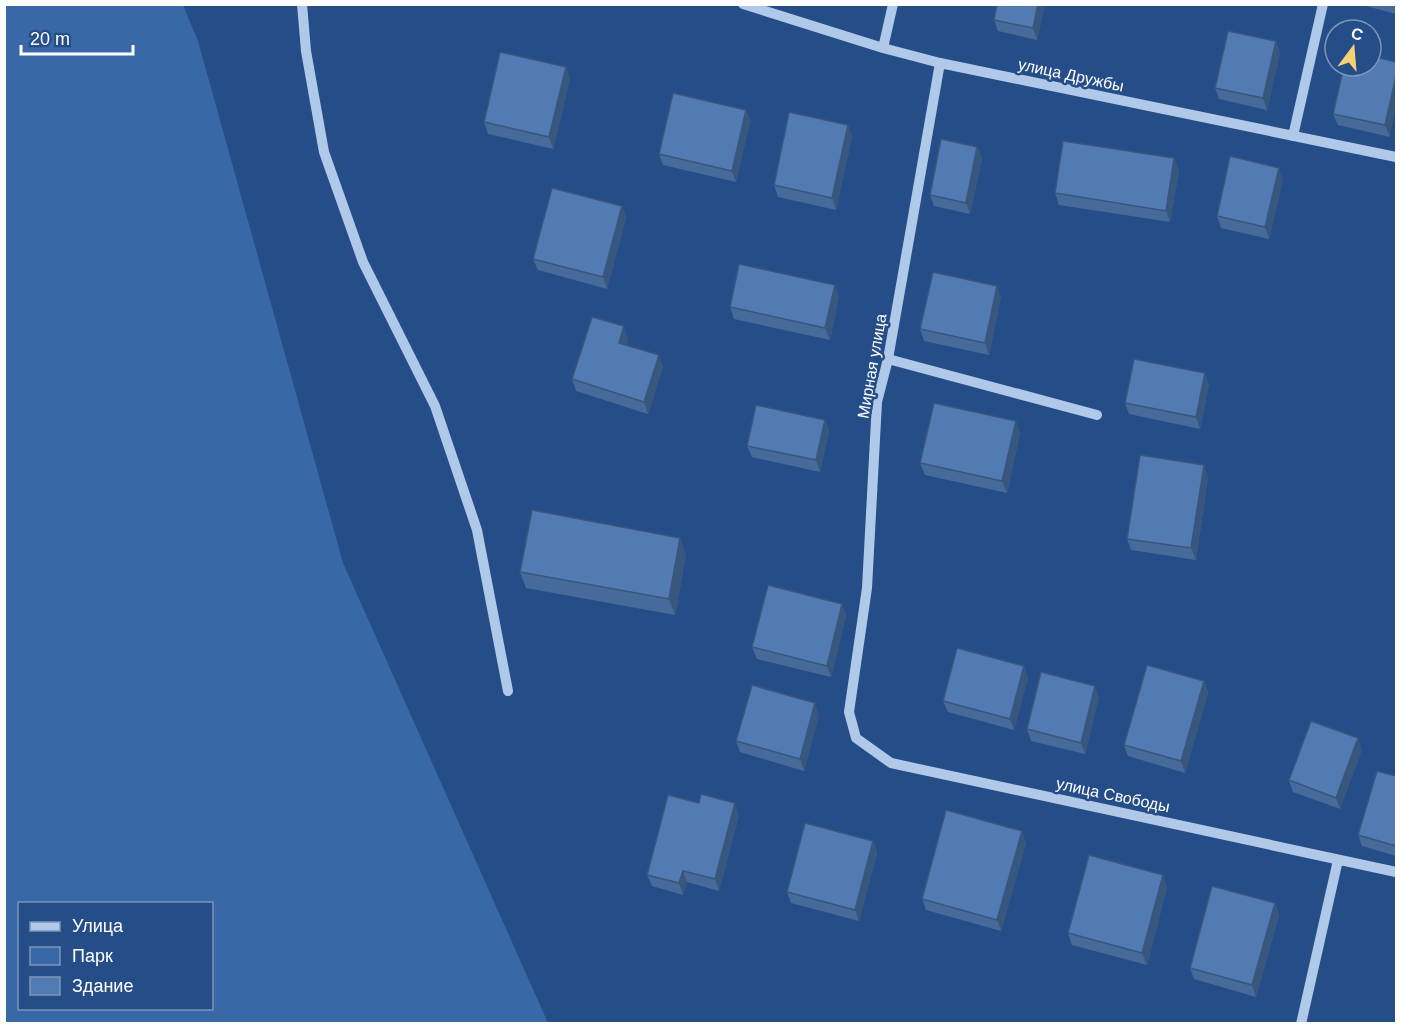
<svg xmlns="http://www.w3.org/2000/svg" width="1401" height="1028" font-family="Helvetica,sans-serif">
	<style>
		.green { fill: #3968a6; fill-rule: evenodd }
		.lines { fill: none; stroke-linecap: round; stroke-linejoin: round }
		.minor { stroke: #b1c9e9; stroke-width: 10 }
		.wall { fill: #466a99 }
		.shaded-wall { fill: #39567d }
		.building { fill: #517bb2; stroke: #39567d; stroke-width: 1.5 }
		.labels { text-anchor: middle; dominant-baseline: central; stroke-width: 5; stroke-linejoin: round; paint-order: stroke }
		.street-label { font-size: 16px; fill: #fff; stroke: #254e89 }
	</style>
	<rect width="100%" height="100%" fill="#254e89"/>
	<!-- green -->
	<path class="green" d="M 5,4 L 183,5 L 198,41 L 343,563 L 548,1023 L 5,1023 ZM 20,904 L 212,904 L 212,1008 L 20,1008 Z"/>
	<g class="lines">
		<!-- minor -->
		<path class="minor" d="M 302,4 L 306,51 L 324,152 L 363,262 L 435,406 L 477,530 L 508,691
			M 743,4 L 883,48 L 940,63 L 1396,157
			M 883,48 L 893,4
			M 940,63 L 888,359 L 877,402 L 867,588 L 849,712 L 856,738 L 891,763 L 1396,872
			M 1293,136 L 1323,4
			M 888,359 L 1097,415
			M 1301,1024 L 1338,860"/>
	</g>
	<!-- wall -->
	<path class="wall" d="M 1045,4 L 1037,40 L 998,31 L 994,20 Z
		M 1362,4 L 1396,4 L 1396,14 L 1362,5 Z
		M 1280,53 L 1267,110 L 1219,99 L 1215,88 Z
		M 1396,62 L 1390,137 L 1338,125 L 1333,114 Z
		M 566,67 L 570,79 L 553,149 L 488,134 L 484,122 Z
		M 746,110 L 750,121 L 736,182 L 663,165 L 659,154 Z
		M 848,125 L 852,137 L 836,210 L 778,197 L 774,185 Z
		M 977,147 L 982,158 L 970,214 L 934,206 L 930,195 Z
		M 1179,170 L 1170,222 L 1059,205 L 1055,193 Z
		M 1283,179 L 1269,239 L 1221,228 L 1217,216 Z
		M 622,206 L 626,218 L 607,289 L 538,270 L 533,259 Z
		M 839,296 L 830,340 L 734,319 L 730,307 Z
		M 1001,297 L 989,355 L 924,341 L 920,329 Z
		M 628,338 L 626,345 L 663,367 L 648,414 L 576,391 L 572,379 Z
		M 1209,385 L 1200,429 L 1129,414 L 1125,403 Z
		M 825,420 L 829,431 L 820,472 L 752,457 L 747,446 Z
		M 1020,433 L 1007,493 L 925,475 L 920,463 Z
		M 1208,477 L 1196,560 L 1131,550 L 1127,539 Z
		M 686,554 L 675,615 L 526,588 L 520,572 Z
		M 842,604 L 846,615 L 831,677 L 757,659 L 752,647 Z
		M 1028,678 L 1014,730 L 948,712 L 943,701 Z
		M 1204,681 L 1208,693 L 1185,773 L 1128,756 L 1124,745 Z
		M 1099,697 L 1085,754 L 1031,741 L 1027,729 Z
		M 819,715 L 804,771 L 740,752 L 736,741 Z
		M 1362,749 L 1340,809 L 1293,792 L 1289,780 Z
		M 1396,776 L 1396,856 L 1362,846 L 1358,835 Z
		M 739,815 L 719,891 L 687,882 L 683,895 L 652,886 L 647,875 Z
		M 873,841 L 877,853 L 859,921 L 791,903 L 787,892 Z
		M 1026,843 L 1001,931 L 926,910 L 922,899 Z
		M 1167,887 L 1147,965 L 1072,945 L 1068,933 Z
		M 1275,903 L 1279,915 L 1256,997 L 1194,979 L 1190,968 Z"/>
	<!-- shaded-wall -->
	<path class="shaded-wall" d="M 1038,4 L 1045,4 L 1037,40 L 1033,28 Z
		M 1276,41 L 1280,53 L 1267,110 L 1263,98 Z
		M 566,67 L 570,79 L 553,149 L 549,137 Z
		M 1396,76 L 1396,106 L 1390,137 L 1385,125 Z
		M 746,110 L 750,121 L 736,182 L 732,171 Z
		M 848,125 L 852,137 L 836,210 L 832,198 Z
		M 977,147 L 982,158 L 970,214 L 966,203 Z
		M 1174,158 L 1179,170 L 1170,222 L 1166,211 Z
		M 1279,168 L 1283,179 L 1269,239 L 1265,227 Z
		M 622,206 L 626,218 L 607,289 L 603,277 Z
		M 835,285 L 839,296 L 830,340 L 825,328 Z
		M 997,286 L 1001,297 L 989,355 L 985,343 Z
		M 624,326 L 628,338 L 623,354 L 619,343 Z
		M 659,355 L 663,367 L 648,414 L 644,402 Z
		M 1205,373 L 1209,385 L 1200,429 L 1196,417 Z
		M 825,420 L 829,431 L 820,472 L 816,460 Z
		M 1016,421 L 1020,433 L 1007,493 L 1002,481 Z
		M 1204,465 L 1208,477 L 1196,560 L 1191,548 Z
		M 680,538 L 686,554 L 675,615 L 669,599 Z
		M 842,604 L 846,615 L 831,677 L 827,666 Z
		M 1024,666 L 1028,678 L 1014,730 L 1010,719 Z
		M 1204,681 L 1208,693 L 1185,773 L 1181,761 Z
		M 1095,686 L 1099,697 L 1085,754 L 1081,743 Z
		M 815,703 L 819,715 L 804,771 L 800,759 Z
		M 1358,738 L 1362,749 L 1340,809 L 1336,798 Z
		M 735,803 L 739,815 L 719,891 L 715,879 Z
		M 1022,831 L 1026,843 L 1001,931 L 997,920 Z
		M 873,841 L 877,853 L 859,921 L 855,910 Z
		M 683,871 L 687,882 L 683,895 L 679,883 Z
		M 1163,875 L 1167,887 L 1147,965 L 1142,953 Z
		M 1275,903 L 1279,915 L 1256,997 L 1252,985 Z"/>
	<!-- building -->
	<path class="building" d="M 997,4 L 1038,4 L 1033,28 L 994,20 Z
		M 1228,31 L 1276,41 L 1263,98 L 1215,88 Z
		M 500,52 L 566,67 L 549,137 L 484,122 Z
		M 1371,56 L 1396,62 L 1396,76 L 1385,125 L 1333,114 L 1344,66 L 1371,66 Z
		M 673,93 L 746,110 L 732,171 L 659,154 Z
		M 789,112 L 848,125 L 832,198 L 774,185 Z
		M 941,139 L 977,147 L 966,203 L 930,195 Z
		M 1063,141 L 1174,158 L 1166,211 L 1055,193 Z
		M 1230,156 L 1279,168 L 1265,227 L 1217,216 Z
		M 552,188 L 622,206 L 603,277 L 533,259 Z
		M 739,264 L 835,285 L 825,328 L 730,307 Z
		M 933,272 L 997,286 L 985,343 L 920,329 Z
		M 592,317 L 624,326 L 619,343 L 659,355 L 644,402 L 572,379 Z
		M 1134,359 L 1205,373 L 1196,417 L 1125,403 Z
		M 934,403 L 1016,421 L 1002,481 L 920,463 Z
		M 756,405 L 825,420 L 816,460 L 747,446 Z
		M 1140,455 L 1204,465 L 1191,548 L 1127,539 Z
		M 532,510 L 680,538 L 669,599 L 520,572 Z
		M 768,585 L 842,604 L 827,666 L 752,647 Z
		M 957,648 L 1024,666 L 1010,719 L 943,701 Z
		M 1147,665 L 1204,681 L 1181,761 L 1124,745 Z
		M 1041,672 L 1095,686 L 1081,743 L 1027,729 Z
		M 752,685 L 815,703 L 800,759 L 736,741 Z
		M 1311,721 L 1358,738 L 1336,798 L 1289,780 Z
		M 1377,771 L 1396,776 L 1396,846 L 1358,835 Z
		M 701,794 L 735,803 L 715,879 L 683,871 L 679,883 L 647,875 L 668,795 L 699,803 Z
		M 946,810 L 1022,831 L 997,920 L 922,899 Z
		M 805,823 L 873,841 L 855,910 L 787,892 Z
		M 1089,855 L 1163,875 L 1142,953 L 1068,933 Z
		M 1212,886 L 1275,903 L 1252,985 L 1190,968 Z"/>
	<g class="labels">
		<!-- street labels -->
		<g class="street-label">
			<text transform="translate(1071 75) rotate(12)">улица Дружбы</text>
			<text transform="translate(872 366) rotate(-80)">Мирная улица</text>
			<text transform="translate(1113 795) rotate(12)">улица Свободы</text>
		</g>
	</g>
	<!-- border -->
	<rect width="1401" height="1028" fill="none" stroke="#ffffff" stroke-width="12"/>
	<!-- legend -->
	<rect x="18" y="902" width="195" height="108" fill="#254e89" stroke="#7c95b8" stroke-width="1.5"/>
	<rect x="30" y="922" width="30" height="9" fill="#b1c9e9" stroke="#7c95b8" stroke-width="1.5"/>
	<text x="72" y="932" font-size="18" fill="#ffffff">Улица</text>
	<rect x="30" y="947" width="30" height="18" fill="#3968a6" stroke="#7c95b8" stroke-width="1.5"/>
	<text x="72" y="962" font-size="18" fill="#ffffff">Парк</text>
	<rect x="30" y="977" width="30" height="18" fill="#517bb2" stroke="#7c95b8" stroke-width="1.5"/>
	<text x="72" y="992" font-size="18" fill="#ffffff">Здание</text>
	<!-- north arrow -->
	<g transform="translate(1353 48) rotate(16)"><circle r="28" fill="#254e89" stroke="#7c95b8" stroke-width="1.5"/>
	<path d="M0-4.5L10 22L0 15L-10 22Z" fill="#f4d275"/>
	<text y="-9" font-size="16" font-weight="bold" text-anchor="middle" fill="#ffffff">С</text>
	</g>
	<!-- scale -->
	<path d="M21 45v9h112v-9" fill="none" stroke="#ffffff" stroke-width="3"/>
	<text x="30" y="45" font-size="18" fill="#ffffff" stroke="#254e89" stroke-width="4.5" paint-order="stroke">20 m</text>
</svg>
